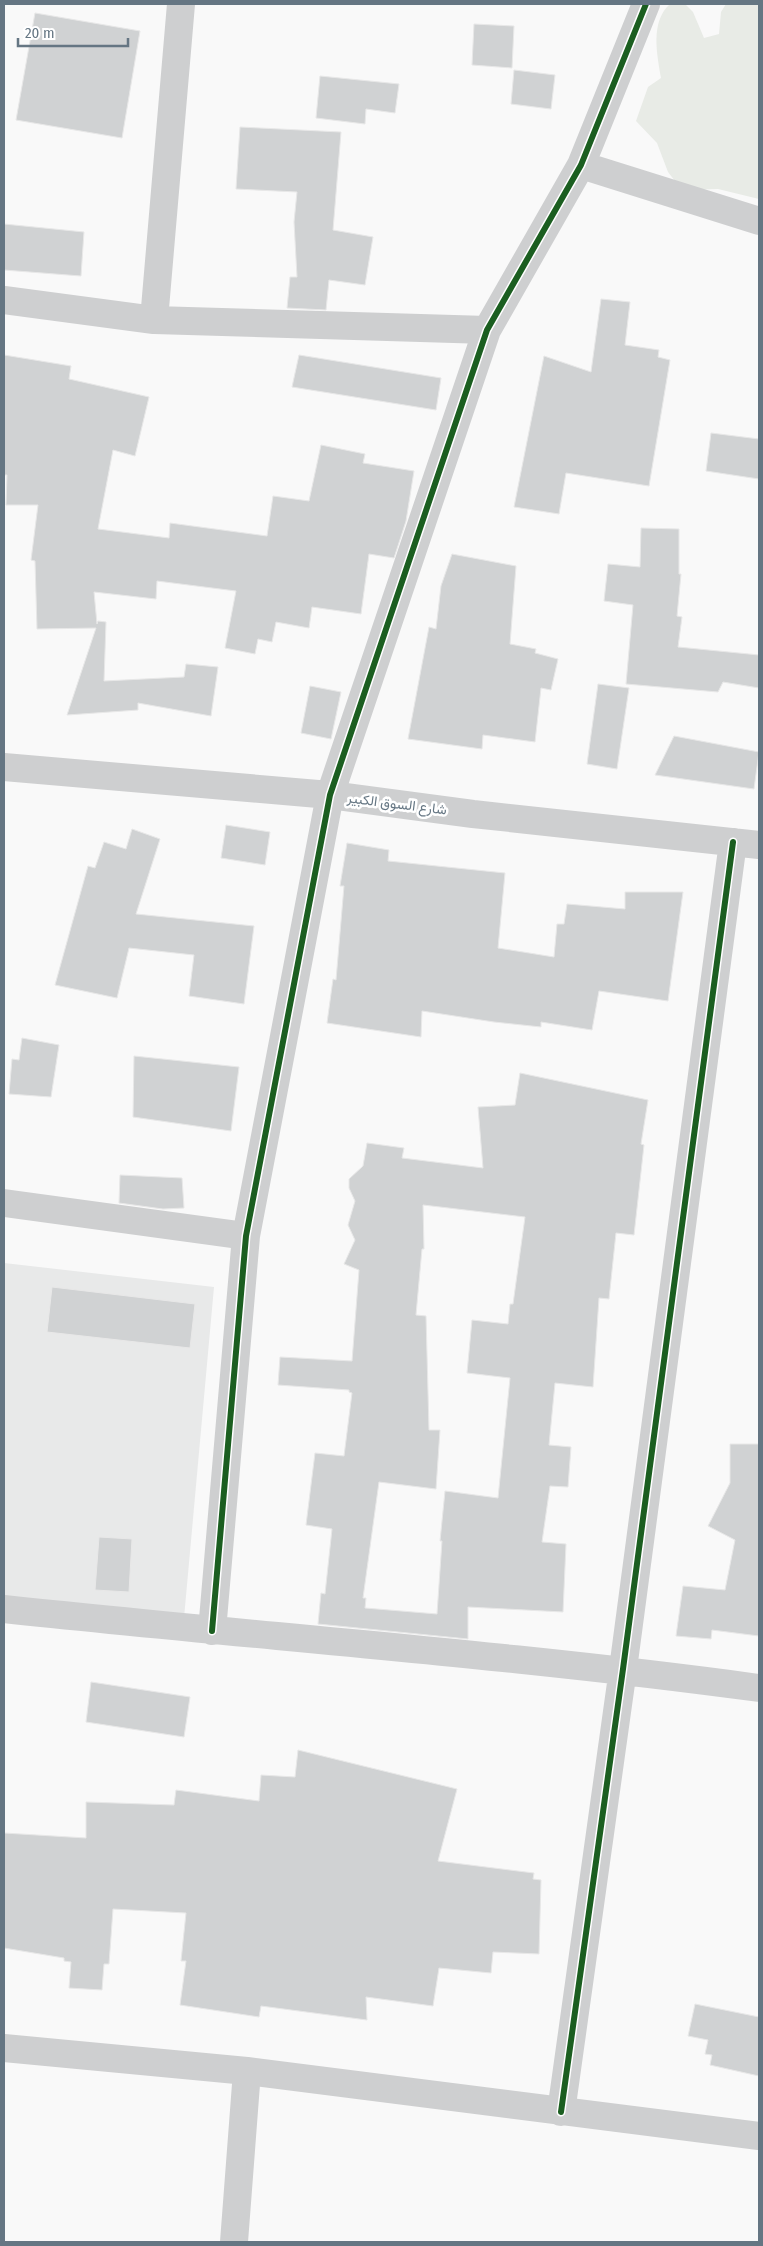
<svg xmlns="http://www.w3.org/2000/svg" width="763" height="2246" font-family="'Fira Sans Condensed',Vazirmatn,sans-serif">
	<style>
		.built { fill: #e8e9e9 }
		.green { fill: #e8ebe6 }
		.building { fill: #d0d2d3; stroke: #e8e8e8; fill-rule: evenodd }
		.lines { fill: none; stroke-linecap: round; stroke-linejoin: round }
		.minor { stroke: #cecfd0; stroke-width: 28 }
		.cycleway-casing { stroke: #fff; stroke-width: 9 }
		.cycleway { stroke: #1b5e20; stroke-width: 6 }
		.labels { text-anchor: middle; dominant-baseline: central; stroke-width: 5; stroke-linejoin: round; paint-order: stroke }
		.street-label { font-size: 14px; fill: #657683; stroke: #fff }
	</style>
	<rect width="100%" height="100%" fill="#f9f9f9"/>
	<!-- built -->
	<path class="built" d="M 4,1263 L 214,1287 L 184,1618 L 4,1599 Z"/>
	<!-- green -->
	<path class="green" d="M 670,4 L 685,4 L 693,12 L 704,38 L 719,34 L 721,12 L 726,4 L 759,4 L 759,199 L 718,189 L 682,190 L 668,172 L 657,143 L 636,121 L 648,87 L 661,78 C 657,54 650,22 670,4 Z"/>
	<!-- building -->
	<path class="building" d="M 35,13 L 140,31 L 122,138 L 16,120 Z
		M 474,24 L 514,26 L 512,68 L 472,65 Z
		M 514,70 L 555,75 L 551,109 L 511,104 Z
		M 320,76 L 399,84 L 395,113 L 366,109 L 365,124 L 316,118 Z
		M 240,127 L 341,132 L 333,230 L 373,237 L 365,285 L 329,280 L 326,310 L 287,308 L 290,277 L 297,277 L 294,222 L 297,192 L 236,189 Z
		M 4,224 L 84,232 L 81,276 L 4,270 Z
		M 601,299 L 630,302 L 625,345 L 659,350 L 658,357 L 670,360 L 649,486 L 566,473 L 559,514 L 514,507 L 544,356 L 591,372 Z
		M 4,355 L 71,366 L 69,379 L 149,397 L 135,456 L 113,450 L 98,529 L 169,538 L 170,523 L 267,536 L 273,496 L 309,501 L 321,445 L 365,454 L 363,463 L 414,471 L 406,521 L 394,558 L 369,554 L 361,614 L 312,607 L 309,628 L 276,622 L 272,642 L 258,639 L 255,654 L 225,648 L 236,591 L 157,581 L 156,599 L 94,592 L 97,624 L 98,621 L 106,622 L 104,681 L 184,677 L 186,664 L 218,667 L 211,716 L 138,703 L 138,710 L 67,715 L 96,628 L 37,629 L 35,561 L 31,560 L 38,505 L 6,505 L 7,475 L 4,475 Z
		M 299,355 L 441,378 L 436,410 L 292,387 Z
		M 711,433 L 759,439 L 759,479 L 706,471 Z
		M 641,528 L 679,529 L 679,574 L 681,574 L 677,616 L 682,617 L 678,647 L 759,655 L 759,688 L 723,682 L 718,692 L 626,684 L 633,605 L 604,601 L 608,564 L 640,567 Z
		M 452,554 L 516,566 L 510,644 L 536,649 L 535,653 L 558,659 L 551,690 L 541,688 L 535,742 L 483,735 L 482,749 L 408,739 L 429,627 L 436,629 L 441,586 Z
		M 598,684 L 629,688 L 617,769 L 587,764 Z
		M 310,686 L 341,692 L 331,739 L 301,733 Z
		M 674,736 L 759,752 L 754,789 L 655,775 Z
		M 226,825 L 270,832 L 265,865 L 221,858 Z
		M 132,829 L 160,839 L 136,914 L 254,926 L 244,1004 L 189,996 L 194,955 L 129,948 L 117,998 L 55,985 L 88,866 L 95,868 L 104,842 L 126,849 Z
		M 347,843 L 389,850 L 388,861 L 505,873 L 498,948 L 554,957 L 557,924 L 564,924 L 567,904 L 625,909 L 625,892 L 683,892 L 668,1001 L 599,991 L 592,1030 L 541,1022 L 541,1027 L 494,1022 L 422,1011 L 421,1037 L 327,1023 L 333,979 L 336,980 L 344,886 L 340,886 Z
		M 22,1038 L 59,1045 L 51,1097 L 9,1094 L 12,1059 L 19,1060 Z
		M 134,1056 L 239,1067 L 231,1131 L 133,1117 Z
		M 520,1073 L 648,1100 L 641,1144 L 644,1145 L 634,1235 L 616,1233 L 609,1299 L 599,1298 L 593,1387 L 555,1383 L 549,1445 L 571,1447 L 568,1487 L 550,1486 L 542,1542 L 566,1544 L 563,1612 L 468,1607 L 468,1639 L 318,1624 L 321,1593 L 325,1594 L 332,1529 L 306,1525 L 315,1453 L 344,1456 L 352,1393 L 349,1392 L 349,1390 L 278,1385 L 280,1357 L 352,1361 L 359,1270 L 344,1264 L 355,1240 L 348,1225 L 355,1201 L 349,1188 L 349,1179 L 363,1166 L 367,1143 L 404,1148 L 402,1158 L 483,1168 L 478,1107 L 515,1105 ZM 423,1205 L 525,1217 L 513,1304 L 510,1304 L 508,1324 L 472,1320 L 467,1373 L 510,1378 L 498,1498 L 445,1491 L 440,1541 L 442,1541 L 437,1614 L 365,1608 L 366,1598 L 363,1598 L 379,1482 L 436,1489 L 440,1430 L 429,1430 L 426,1316 L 416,1315 L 422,1249 L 424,1249 Z
		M 120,1175 L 182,1178 L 184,1208 L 163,1209 L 119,1203 Z
		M 52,1287 L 195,1304 L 190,1348 L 47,1332 Z
		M 730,1444 L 759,1444 L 759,1636 L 712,1630 L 711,1639 L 676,1636 L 683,1586 L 725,1590 L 735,1540 L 708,1526 L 730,1483 Z
		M 99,1537 L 132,1539 L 129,1592 L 95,1590 Z
		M 91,1682 L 190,1697 L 184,1737 L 86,1722 Z
		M 298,1750 L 457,1789 L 438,1861 L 534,1873 L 533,1879 L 541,1880 L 539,1954 L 493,1952 L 491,1973 L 439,1968 L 433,2006 L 366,1997 L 367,2020 L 261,2006 L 259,2017 L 180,2005 L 186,1961 L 181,1961 L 186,1913 L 113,1909 L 109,1964 L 104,1964 L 102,1990 L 69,1988 L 71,1962 L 64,1961 L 64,1958 L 4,1948 L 4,1833 L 86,1838 L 86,1802 L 174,1805 L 176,1790 L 259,1801 L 261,1775 L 295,1777 Z
		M 695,2004 L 759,2017 L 759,2076 L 710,2065 L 712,2055 L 705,2054 L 708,2040 L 688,2036 Z"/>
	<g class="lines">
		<!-- minor -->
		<path class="minor" d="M 581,165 L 759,221
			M 4,300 L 154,320 L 487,330
			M 154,320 L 181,4
			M 4,767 L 330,795 L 473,814 L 759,845
			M 4,1203 L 246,1236
			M 4,1609 C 255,1636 508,1654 759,1688
			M 212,1631 L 246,1236 L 330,795 L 487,330 L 581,165 L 646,4
			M 4,2048 L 247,2071 L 759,2136
			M 561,2112 L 623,1669 L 733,842
			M 234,2242 L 247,2071"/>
		<defs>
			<path id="cycleway" d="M 212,1631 L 246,1236 L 330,795 L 487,330 L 581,165 L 646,4
				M 561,2112 L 623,1669 L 733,842"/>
		</defs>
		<!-- cycleway casing -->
		<use href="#cycleway" class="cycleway-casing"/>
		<!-- cycleway -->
		<use href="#cycleway" class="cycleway"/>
	</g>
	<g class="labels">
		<!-- street labels -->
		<g class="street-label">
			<text transform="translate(397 804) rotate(7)">شارع السوق الكبير</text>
		</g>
	</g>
	<!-- border -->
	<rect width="763" height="2246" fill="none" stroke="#657683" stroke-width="10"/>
	<!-- scale -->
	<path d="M18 38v8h110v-8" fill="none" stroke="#657683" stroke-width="2.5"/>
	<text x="25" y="38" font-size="15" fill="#657683" stroke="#ffffff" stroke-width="4" paint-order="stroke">20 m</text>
</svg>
